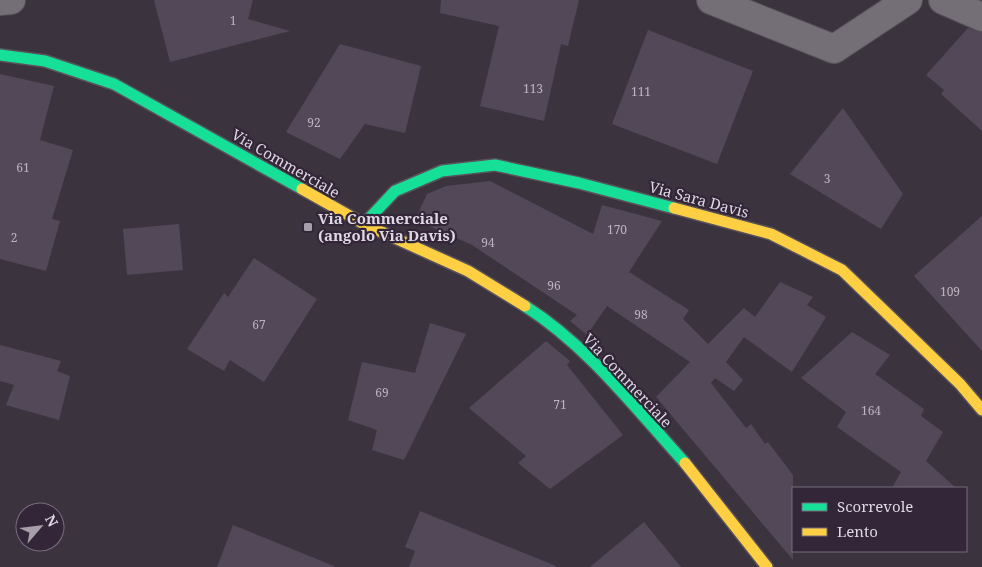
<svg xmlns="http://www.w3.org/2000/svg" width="982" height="567" font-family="'Noto Serif',serif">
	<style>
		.building { fill: #534857 }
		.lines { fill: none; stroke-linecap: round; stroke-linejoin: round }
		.street-casing { stroke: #58525b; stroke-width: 30 }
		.fast-casing { stroke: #58525b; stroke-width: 14 }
		.slow-casing { stroke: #58525b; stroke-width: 14 }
		.street { stroke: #746e77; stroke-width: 28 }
		.fast { stroke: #16e098; stroke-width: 11 }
		.slow { stroke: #ffcf43; stroke-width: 11 }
		.poi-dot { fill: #a69ea9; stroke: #322638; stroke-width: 2 }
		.labels { text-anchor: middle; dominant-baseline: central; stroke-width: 4.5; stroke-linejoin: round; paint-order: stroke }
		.number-label { font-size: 12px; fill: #bcb3c0 }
		.street-label { font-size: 15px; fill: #dfd7e3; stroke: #322638 }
		.poi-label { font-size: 15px; font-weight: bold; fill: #dfd7e3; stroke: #322638; text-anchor: start }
	</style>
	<rect width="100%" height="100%" fill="#3b343e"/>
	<!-- building -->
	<path class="building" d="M 154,0 L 253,0 L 248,19 L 290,31 L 170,62 Z
		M 441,0 L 579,0 L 568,46 L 561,44 L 544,121 L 480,106 L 499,26 L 440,13 Z
		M 968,28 L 982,32 L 982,131 L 941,94 L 944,90 L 926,75 Z
		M 648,30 L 753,71 L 717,164 L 612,124 Z
		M 340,44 L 421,66 L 405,133 L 365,124 L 340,159 L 286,132 Z
		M 0,74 L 54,86 L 40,140 L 73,150 L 52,219 L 60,221 L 46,271 L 0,259 Z
		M 843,108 L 903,194 L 881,229 L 790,174 Z
		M 490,181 L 593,234 L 602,205 L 662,221 L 629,272 L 689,310 L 683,319 L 708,344 L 744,308 L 755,317 L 780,282 L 813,297 L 807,305 L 826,317 L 792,372 L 744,337 L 726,362 L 743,380 L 734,391 L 715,378 L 711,383 L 746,428 L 751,424 L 765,444 L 768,442 L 793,475 L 793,560 L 656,397 L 690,362 L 607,306 L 587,335 L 570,321 L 577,315 L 472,245 L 415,220 L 427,194 L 446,186 Z
		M 982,216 L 982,351 L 914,276 Z
		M 179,224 L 183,270 L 127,275 L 123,229 Z
		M 254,258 L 317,299 L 264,382 L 230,360 L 224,371 L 187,349 L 224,293 L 228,297 Z
		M 430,323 L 466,334 L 404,460 L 372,450 L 377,430 L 348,420 L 362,362 L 415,373 Z
		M 852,332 L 890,355 L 875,374 L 924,409 L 921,416 L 943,432 L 926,461 L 956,488 L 892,488 L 901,472 L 837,427 L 846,412 L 801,378 Z
		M 546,341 L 570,361 L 567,365 L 623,435 L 550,489 L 518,463 L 526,456 L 469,408 Z
		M 0,345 L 61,361 L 57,371 L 70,376 L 59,420 L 6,405 L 14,385 L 0,381 Z
		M 420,511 L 556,566 L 556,567 L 409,567 L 415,551 L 405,547 Z
		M 644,522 L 681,567 L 590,567 Z
		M 233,525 L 334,566 L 334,567 L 217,567 Z"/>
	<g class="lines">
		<defs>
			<path id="street" d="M 711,0 L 834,49 L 908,0
				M 943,0 L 982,17
				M 0,1 L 11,0"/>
			<path id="fast" d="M 0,55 L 45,61 L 114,84 L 302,189
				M 364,224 L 395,191 L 442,171 L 495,165 L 579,183 L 674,208
				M 525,306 C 588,346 635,408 685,463"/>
			<path id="slow" d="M 302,189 L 364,224 L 468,271 L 525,306
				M 674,208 L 771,234 L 842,270 L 960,384 L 982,410
				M 685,463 L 767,567"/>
		</defs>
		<!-- street casing -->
		<use href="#street" class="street-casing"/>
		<!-- fast casing -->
		<use href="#fast" class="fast-casing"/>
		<!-- slow casing -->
		<use href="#slow" class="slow-casing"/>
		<!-- street -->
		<use href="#street" class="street"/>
		<!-- fast -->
		<use href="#fast" class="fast"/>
		<!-- slow -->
		<use href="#slow" class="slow"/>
	</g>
	<!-- markers -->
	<rect class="poi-dot" x="303" y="222" width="10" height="10" rx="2.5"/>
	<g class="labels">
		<!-- number labels -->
		<g class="number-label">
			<text x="233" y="20">1</text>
			<text x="533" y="88">113</text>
			<text x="641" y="91">111</text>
			<text x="314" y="122">92</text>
			<text x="23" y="167">61</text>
			<text x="827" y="178">3</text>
			<text x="617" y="229">170</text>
			<text x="14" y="237">2</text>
			<text x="488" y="242">94</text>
			<text x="554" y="285">96</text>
			<text x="950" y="291">109</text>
			<text x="641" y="314">98</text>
			<text x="259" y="324">67</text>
			<text x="382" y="392">69</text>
			<text x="560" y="404">71</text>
			<text x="871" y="410">164</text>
		</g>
		<!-- street labels -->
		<g class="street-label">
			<text transform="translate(286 163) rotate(30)">Via Commerciale</text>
			<text transform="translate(699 199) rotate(15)">Via Sara Davis</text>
			<text transform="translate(628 380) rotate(47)">Via Commerciale</text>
		</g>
		<!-- poi labels -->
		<g class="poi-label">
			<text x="318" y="218">Via Commerciale<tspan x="318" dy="17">(angolo Via Davis)</tspan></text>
		</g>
	</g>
	<!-- legend -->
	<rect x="792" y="487" width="175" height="65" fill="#322638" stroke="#776d7c"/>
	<rect x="802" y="503" width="25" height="8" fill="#16e098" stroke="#776d7c"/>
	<text x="837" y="512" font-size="15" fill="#dfd7e3">Scorrevole</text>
	<rect x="802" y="528" width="25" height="8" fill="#ffcf43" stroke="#776d7c"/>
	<text x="837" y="537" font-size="15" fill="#dfd7e3">Lento</text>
	<!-- north arrow -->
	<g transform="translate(40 527) rotate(62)"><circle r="24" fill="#322638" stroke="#776d7c"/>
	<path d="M0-4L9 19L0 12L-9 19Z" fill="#a69ea9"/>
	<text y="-8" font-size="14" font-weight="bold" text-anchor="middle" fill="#dfd7e3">N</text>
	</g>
</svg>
